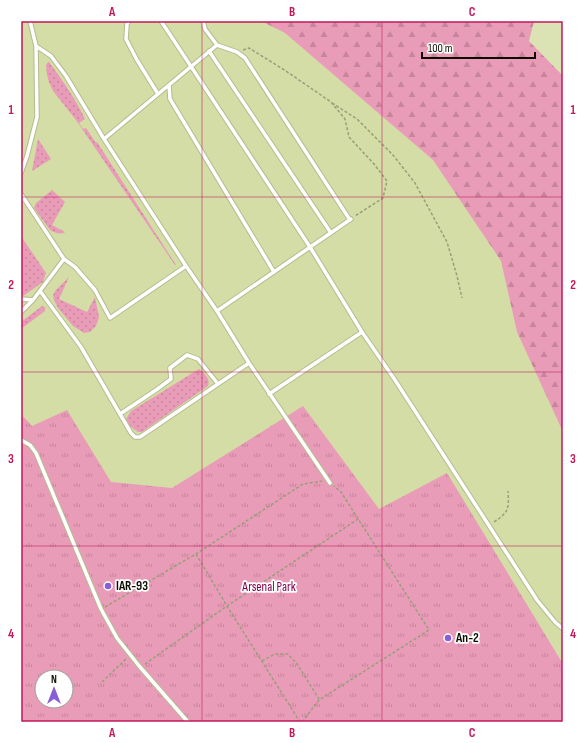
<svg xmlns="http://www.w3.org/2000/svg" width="584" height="743" font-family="'Sofia Sans Condensed',sans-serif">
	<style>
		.built { fill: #d3dda5 }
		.grass { fill: url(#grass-dots) }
		.forest { fill: url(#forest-firs) }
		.park { fill: url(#park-tufts); fill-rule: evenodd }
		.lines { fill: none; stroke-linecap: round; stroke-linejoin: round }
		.lane-casing { stroke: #b4bc8e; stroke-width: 5.5 }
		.path { stroke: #989e7a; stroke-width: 1.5; stroke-dasharray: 3 2; stroke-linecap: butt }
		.lane { stroke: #fff; stroke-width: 3.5 }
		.grid { fill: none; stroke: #c2185b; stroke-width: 1; stroke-opacity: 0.55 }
		.poi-dot { fill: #875ed8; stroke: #fff; stroke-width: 1.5 }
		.labels { text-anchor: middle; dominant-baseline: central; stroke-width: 3.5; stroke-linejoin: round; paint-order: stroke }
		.poi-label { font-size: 13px; font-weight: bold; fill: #0c0e01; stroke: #fff; text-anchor: start }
		.park-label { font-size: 13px; fill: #84004a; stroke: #fff }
		.neatline { fill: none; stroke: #c2185b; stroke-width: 1.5 }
		.grid-label { font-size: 13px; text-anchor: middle; font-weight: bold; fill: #c2185b }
	</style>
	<defs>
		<pattern id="grass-dots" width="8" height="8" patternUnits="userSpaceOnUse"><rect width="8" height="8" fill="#e99cb8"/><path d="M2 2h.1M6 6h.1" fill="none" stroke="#c7859c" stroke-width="1.8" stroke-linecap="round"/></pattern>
		<pattern id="forest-firs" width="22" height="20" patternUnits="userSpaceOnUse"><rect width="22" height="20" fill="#e99cb8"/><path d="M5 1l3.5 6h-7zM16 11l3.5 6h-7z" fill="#c7859c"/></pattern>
		<pattern id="park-tufts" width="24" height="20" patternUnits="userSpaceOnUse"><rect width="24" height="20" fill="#e99cb8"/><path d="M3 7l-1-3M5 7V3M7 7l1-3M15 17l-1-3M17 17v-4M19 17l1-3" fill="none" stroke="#c7859c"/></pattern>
	</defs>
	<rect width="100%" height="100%" fill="#dbe3b4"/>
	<!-- built -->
	<path class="built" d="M 21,21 L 261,21 L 285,33 L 433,160 L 501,261 L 517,332 L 563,432 L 563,722 L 158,515 L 21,457 Z"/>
	<!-- grass -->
	<path class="grass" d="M 48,62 L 49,62 C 63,81 75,98 85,119 L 79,123 L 83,129 L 86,128 L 96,143 L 97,142 L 176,265 L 175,265 L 76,120 L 53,91 L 49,82 L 47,75 L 46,65 Z
		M 38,139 L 51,159 L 32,171 Z
		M 52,190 L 65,202 L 52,225 L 65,232 L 64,233 C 59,234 55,233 50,230 L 34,208 L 36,203 Z
		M 21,236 L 46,273 L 43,282 L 23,296 L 21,293 Z
		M 69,277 L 59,299 L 87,312 L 95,297 L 99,317 L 96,326 L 90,332 L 84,333 L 78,329 L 73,326 L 58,308 L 54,300 L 53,295 L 56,290 Z
		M 42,306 L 45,307 L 45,311 L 21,329 L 21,322 Z
		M 199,369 C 204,373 211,379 208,386 L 142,432 L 138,432 L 130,426 L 126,419 L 131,411 Z"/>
	<!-- forest -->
	<path class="forest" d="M 261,21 L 534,21 L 529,41 L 563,76 L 563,432 L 517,332 L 501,261 L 433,160 L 285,33 Z"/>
	<!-- park -->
	<path class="park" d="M 303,406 L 379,509 L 447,473 L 563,664 L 563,722 L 21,722 L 21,414 L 32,426 L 67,410 L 111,482 L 172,488 ZM 42,677 L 66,677 L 66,701 L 42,701 Z"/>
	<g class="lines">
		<defs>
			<path id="lane" d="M 129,21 L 127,24 L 126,39 L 137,60 L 158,94
				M 161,21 L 310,247 L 362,332
				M 203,21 L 205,29 L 217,45
				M 217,45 L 237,52 L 245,58 L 350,220
				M 36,46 L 51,56 L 66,76 L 104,139 L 186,266 L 217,311 L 249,363 L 330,483
				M 209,51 L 331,233
				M 169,85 L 170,99 L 274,272
				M 104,139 L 217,45
				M 21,173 L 27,156 L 37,117 L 36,46 L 30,21
				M 21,194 L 64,259 L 75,267 L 95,290 L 110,318 L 186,266
				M 40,291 L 81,347 L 131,433 L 135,437 L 140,437 L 249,363
				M 21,299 L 33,300
				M 217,311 L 351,219
				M 21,312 L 33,300 L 64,259
				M 269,394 L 362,332 L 395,380 L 537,600 L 555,622 L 563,629
				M 120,414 L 156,390 L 171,379 L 170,368 L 187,355 L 198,359 L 218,384
				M 21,440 L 30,445 L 36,453 L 101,609 L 117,638 L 140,667 L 188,722"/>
		</defs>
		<!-- lane casing -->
		<use href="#lane" class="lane-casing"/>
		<!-- path -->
		<path class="path" d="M 243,50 L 249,48 L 286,71 L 331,102 L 345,119 L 349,137 L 374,164 L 387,181 L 383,198 L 355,216
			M 332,103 L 357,119 L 393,155 L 415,183 L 447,242 L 457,276 L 462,298
			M 494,522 C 509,512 509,509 508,491
			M 196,554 L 227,606 L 300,722
			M 105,607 L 196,554 L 303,484 L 322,481
			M 262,661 L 275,654 L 288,654 L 297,664 L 319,699
			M 145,664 L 227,606 L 358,519
			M 102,682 L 127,658
			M 302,722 L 319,700 L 429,630 L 341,492 L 334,486"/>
		<!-- lane -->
		<use href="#lane" class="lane"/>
	</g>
	<!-- grid -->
	<path class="grid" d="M 202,21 L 202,722M 382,21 L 382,722M 21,197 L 563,197M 21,372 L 563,372M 21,546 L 563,546"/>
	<!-- markers -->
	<g class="poi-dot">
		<circle cx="108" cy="586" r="4"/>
		<circle cx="448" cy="638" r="4"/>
	</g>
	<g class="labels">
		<!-- poi labels -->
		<g class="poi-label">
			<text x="116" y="586">IAR-93</text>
			<text x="456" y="638">An-2</text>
		</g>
		<!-- park labels -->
		<g class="park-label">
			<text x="269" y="587">Arsenal Park</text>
		</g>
	</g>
	<!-- border -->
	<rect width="584" height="743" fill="none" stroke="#ffffff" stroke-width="44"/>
	<!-- north arrow -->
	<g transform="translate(54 689)"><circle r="19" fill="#ffffff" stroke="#9e9f99"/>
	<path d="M0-3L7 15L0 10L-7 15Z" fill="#875ed8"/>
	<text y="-6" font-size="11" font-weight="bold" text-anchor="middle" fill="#0c0e01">N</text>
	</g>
	<!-- scale -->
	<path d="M422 52v6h113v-6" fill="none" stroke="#0c0e01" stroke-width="2"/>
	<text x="428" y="52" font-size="12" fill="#0c0e01" stroke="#ffffff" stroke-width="3" paint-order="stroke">100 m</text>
	<rect x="22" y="22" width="540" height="699" class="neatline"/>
	<g class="grid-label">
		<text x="112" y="16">A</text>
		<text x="292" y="16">B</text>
		<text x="472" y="16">C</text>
		<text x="11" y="114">1</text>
		<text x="573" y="114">1</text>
		<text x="11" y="289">2</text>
		<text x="573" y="289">2</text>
		<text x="11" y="463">3</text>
		<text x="573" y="463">3</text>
		<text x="11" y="638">4</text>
		<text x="573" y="638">4</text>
		<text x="112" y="737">A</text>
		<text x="292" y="737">B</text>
		<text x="472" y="737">C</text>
	</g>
</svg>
